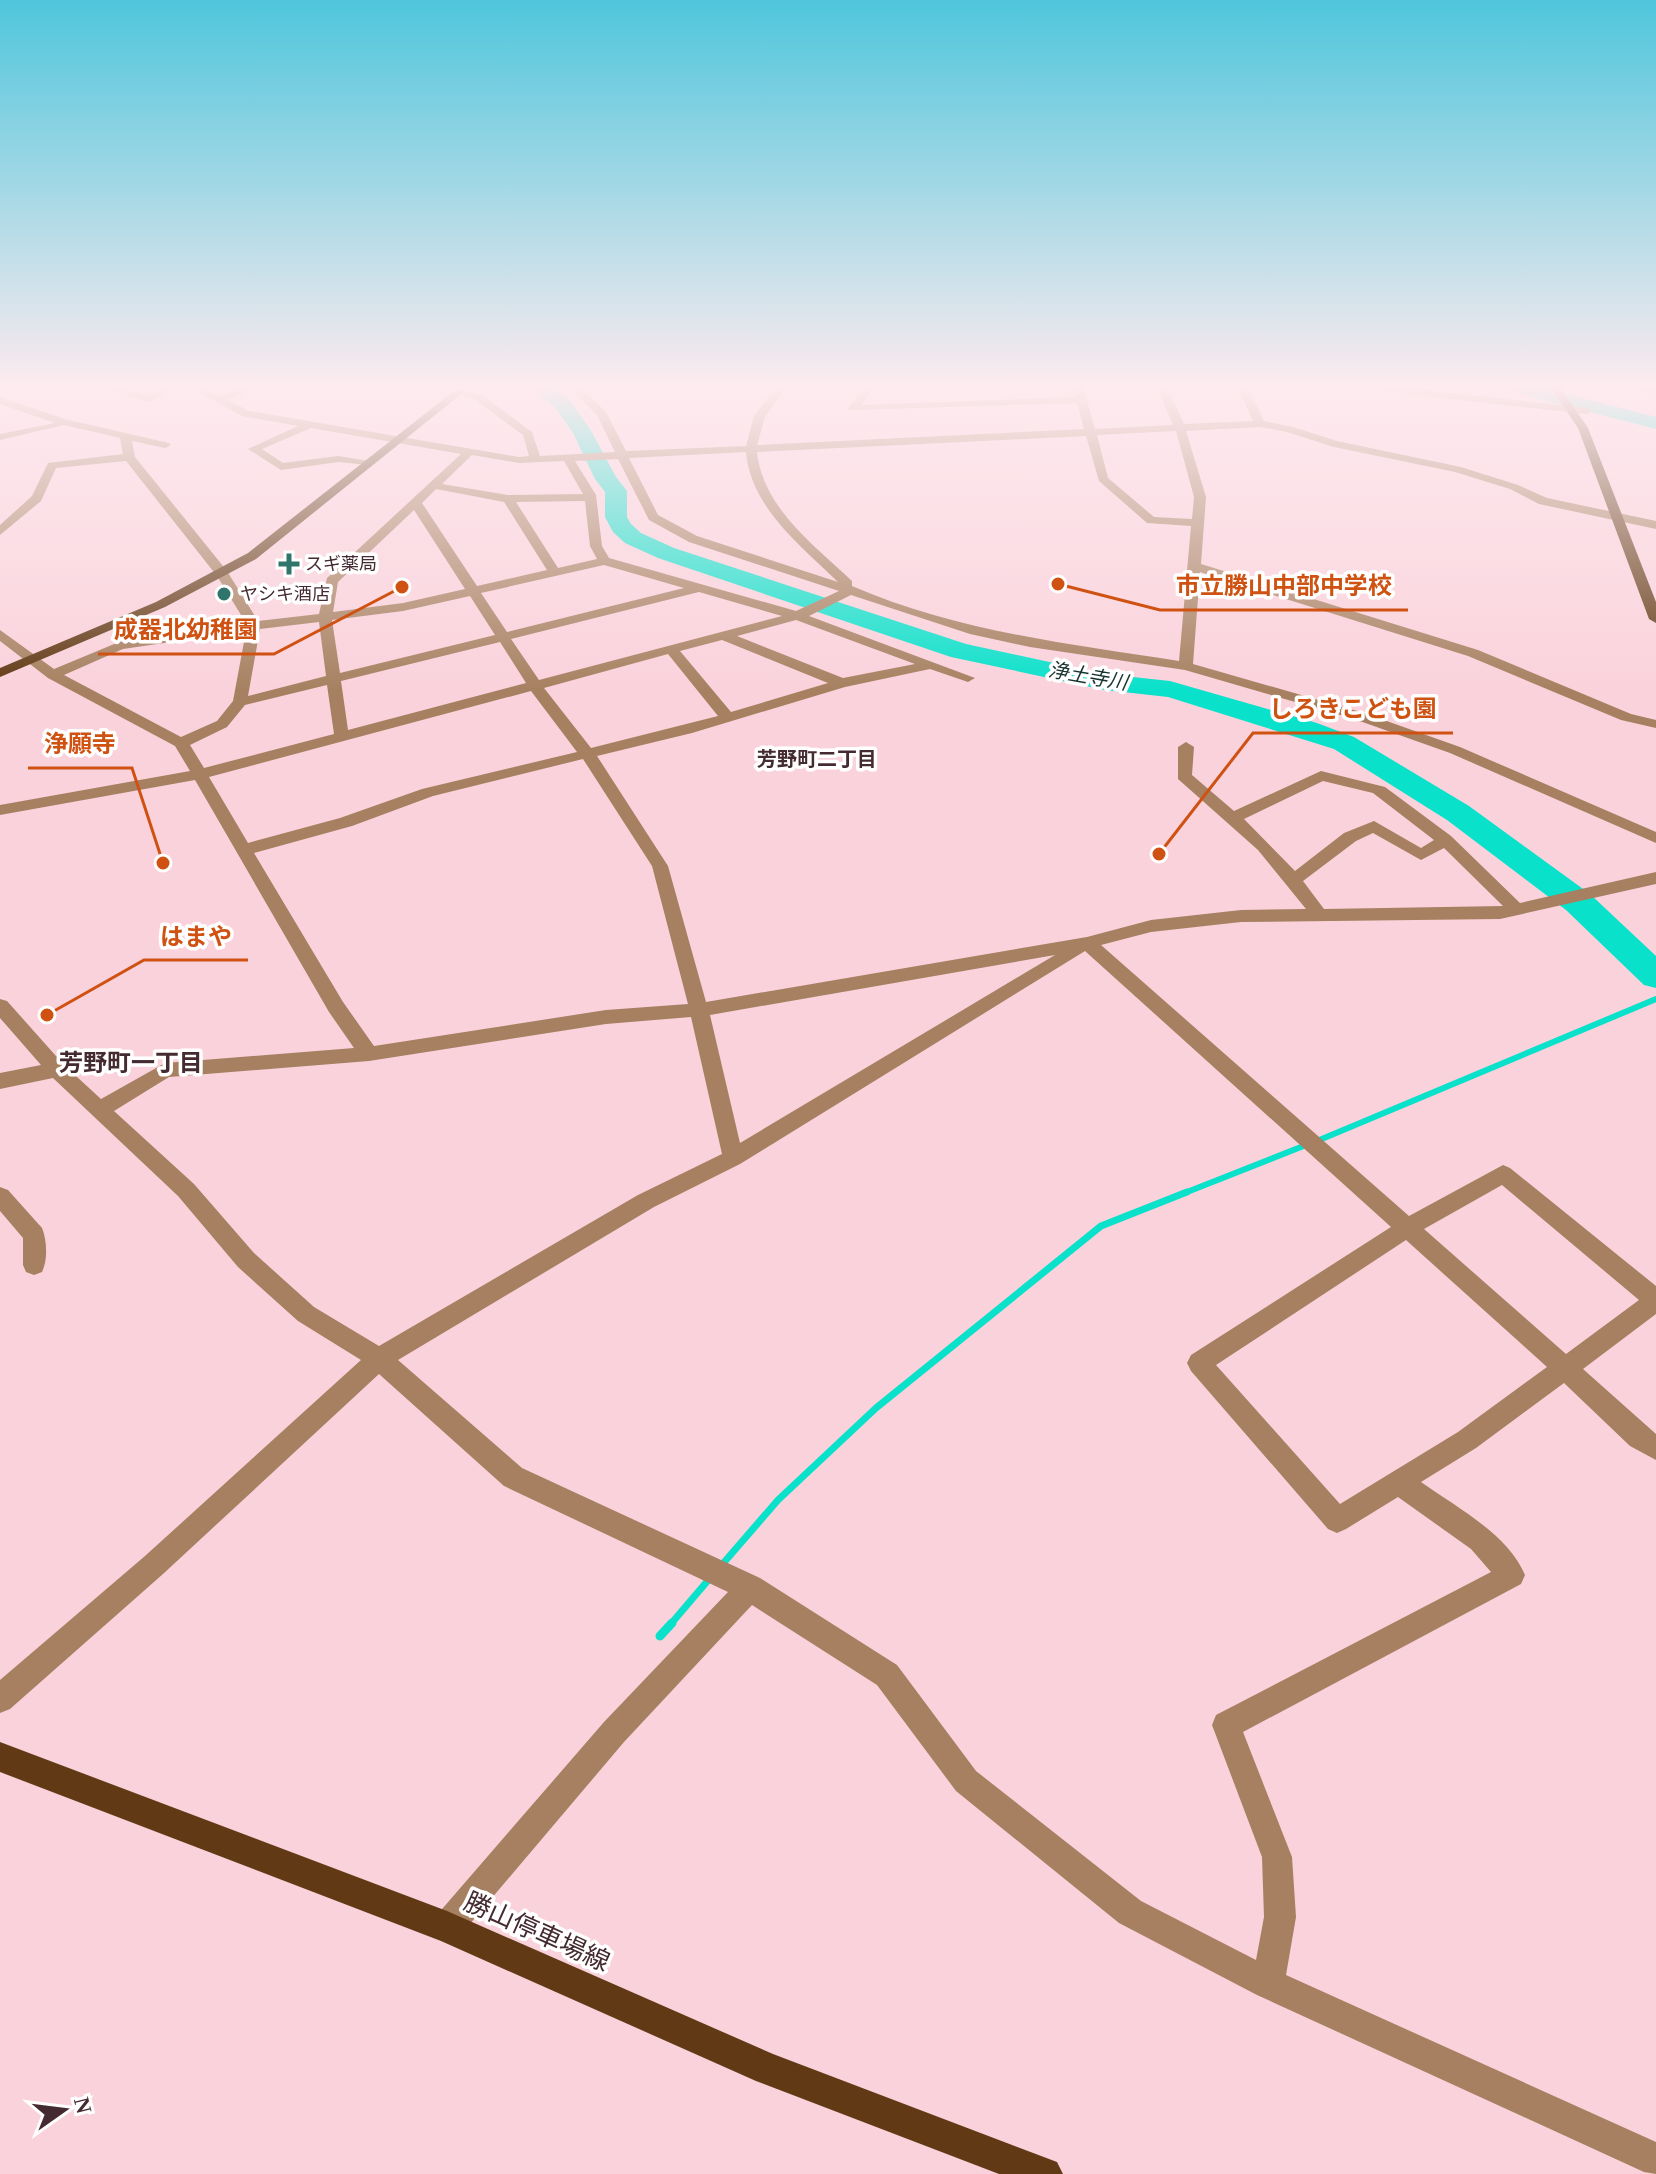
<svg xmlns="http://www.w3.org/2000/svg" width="1656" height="2174" font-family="'Times New Roman','Noto Sans JP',serif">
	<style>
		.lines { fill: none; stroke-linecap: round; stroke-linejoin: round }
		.stream-far2 { stroke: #09e1ca; stroke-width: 6 }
		.stream-far1 { stroke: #09e1ca; stroke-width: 7 }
		.stream { stroke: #09e1ca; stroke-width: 9 }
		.river { fill: #09e1ca; fill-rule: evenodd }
		.minor { fill: #a68060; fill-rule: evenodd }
		.major { fill: #613a15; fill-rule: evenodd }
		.poi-dot { fill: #30756b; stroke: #fff; stroke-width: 3 }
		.labels { text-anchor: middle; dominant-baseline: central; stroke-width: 7; stroke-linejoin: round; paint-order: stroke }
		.far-poi-label { font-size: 18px; fill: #442b31; stroke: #fff; text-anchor: start }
		.far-water-label { font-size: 20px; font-style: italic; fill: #17332e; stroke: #fff }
		.far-neighbourhood-label { font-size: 20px; font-weight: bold; fill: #442b31; stroke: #fff }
		.neighbourhood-label { font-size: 24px; font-weight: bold; fill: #442b31; stroke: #fff }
		.near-street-label { font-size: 26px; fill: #442b31; stroke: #fff }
		.leader { fill: none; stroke: #cf5212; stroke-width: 3 }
		.callout-dot { fill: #cf5212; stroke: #fff; stroke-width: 3 }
		.callout-label { font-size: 24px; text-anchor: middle; font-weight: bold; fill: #cf5212; stroke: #fff; stroke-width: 7; stroke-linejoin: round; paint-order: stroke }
	</style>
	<rect width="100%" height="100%" fill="#fad2dc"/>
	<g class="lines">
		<!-- stream-far2 -->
		<path class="stream-far2" d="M 1317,1141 L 1656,999
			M 1182,1194 L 1306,1145"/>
		<!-- stream-far1 -->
		<path class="stream-far1" d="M 720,1567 L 778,1500 L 876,1408 L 1101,1226 L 1187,1192
			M 670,1625 L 710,1578"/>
		<!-- stream -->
		<path class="stream" d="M 660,1636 L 672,1623"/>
		<!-- river -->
		<path class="river" d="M 533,387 L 555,387 L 571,402 L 590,429 L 616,477 L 627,491 L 627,517 L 631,524 L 641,533 L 674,548 L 966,644 L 1105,674 L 1170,681 L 1317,723 L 1354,737 L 1469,806 L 1590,894 L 1656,956 L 1656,988 L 1644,985 L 1566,910 L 1447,820 L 1334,749 L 1168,697 L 1105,690 L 951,657 L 658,558 L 625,543 L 613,532 L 605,517 L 605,492 L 595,479 L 573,433 L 557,410 Z
			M 1506,387 L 1539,387 L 1656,417 L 1656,429 L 1509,391 Z"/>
		<!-- minor -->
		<path class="minor" d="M 103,387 L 119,387 L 147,395 L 165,387 L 178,387 L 148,402 Z
			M 189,387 L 202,387 L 219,396 L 246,387 L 261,387 L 227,400 L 249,411 L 519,457 L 529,456 L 523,435 L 474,399 L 455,393 L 455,389 L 482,395 L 532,432 L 540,456 L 615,452 L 597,415 L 569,387 L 580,387 L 606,412 L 626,451 L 746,446 L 754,416 L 776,387 L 786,387 L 765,417 L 757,445 L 1084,429 L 1077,403 L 849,410 L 848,408 L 865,387 L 875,387 L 861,405 L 1076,397 L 1073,387 L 1083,387 L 1095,429 L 1173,425 L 1157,387 L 1167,387 L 1184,424 L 1253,421 L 1238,387 L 1248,387 L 1264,421 L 1293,427 L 1337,441 L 1461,467 L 1518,485 L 1547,498 L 1656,521 L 1656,529 L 1539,504 L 1510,489 L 1455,472 L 1334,447 L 1287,432 L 1260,427 L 1186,431 L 1206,497 L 1201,564 L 1478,650 L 1631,714 L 1656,720 L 1656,728 L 1621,720 L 1468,656 L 1200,572 L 1193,664 L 1364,713 L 1460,747 L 1656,832 L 1656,843 L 1450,753 L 1354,719 L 1185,670 L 1030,647 L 970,634 L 851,595 L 809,616 L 975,678 L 968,682 L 930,669 L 845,687 L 692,733 L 597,756 L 668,866 L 706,1002 L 1087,937 L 1151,920 L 1241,910 L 1306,909 L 1258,850 L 1178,779 L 1178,747 L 1186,742 L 1194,747 L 1192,775 L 1234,811 L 1321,771 L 1385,787 L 1451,836 L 1520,903 L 1656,872 L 1656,884 L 1500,919 L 1241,922 L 1151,932 L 1101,945 L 1409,1216 L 1503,1165 L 1510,1168 L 1656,1286 L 1656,1314 L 1583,1369 L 1656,1434 L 1656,1460 L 1630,1446 L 1564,1383 L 1476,1448 L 1421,1482 C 1456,1507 1508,1534 1525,1575 L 1521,1584 L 1243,1732 L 1292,1857 L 1296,1917 L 1286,1975 L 1656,2142 L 1656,2174 L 1644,2172 L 1257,1995 L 1119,1923 L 956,1791 L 877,1685 L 752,1605 L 624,1742 L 458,1938 L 447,1943 L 436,1938 L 431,1927 L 436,1916 L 604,1722 L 728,1592 L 504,1486 L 379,1374 L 163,1574 L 10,1709 L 0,1713 L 0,1680 L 145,1556 L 361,1360 L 298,1321 L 238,1267 L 178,1196 L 53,1078 L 0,1089 L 0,1073 L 41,1065 L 0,1018 L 0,999 L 7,1001 L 64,1065 L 101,1099 L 165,1063 L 354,1048 L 329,1012 L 195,780 L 0,815 L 0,805 L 190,771 L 175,746 L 48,678 L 0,641 L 0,630 L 54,669 L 119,642 L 246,623 L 217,576 L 126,461 L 56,468 L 41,501 L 0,535 L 0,525 L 32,496 L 48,463 L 123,454 L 120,438 L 64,425 L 0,440 L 0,434 L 55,423 L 0,404 L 0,397 L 65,419 L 169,443 L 171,445 L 165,448 L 132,441 L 135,457 L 227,571 L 258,621 L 319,614 L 327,578 L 461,454 L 311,428 L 262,449 L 283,463 L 338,456 L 375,462 L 369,465 L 338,462 L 281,470 L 248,449 L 298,426 L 242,416 ZM 1176,431 L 1194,497 L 1192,519 L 1154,517 L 1108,478 L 1097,435 ZM 1086,436 L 1099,481 L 1147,523 L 1191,526 L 1179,661 C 1068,644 956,631 852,586 L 852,581 C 814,545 763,508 757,452 ZM 746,452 C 751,508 801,546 838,582 L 697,536 L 658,515 L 629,458 ZM 472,455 L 519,463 L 564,461 L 583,494 L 508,495 L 442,484 ZM 618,459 L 649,520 L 689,542 L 839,591 L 796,611 L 609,558 L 602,546 L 596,495 L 575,461 ZM 436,489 L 504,502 L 547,570 L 477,586 L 422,503 ZM 585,501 L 590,546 L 597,559 L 558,568 L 516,502 ZM 414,510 L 465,589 L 403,603 L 333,612 L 338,582 ZM 604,565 L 684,588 L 507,632 L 481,593 ZM 699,592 L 782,616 L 539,680 L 511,639 ZM 470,596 L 495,635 L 340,673 L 332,620 L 403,611 ZM 796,620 L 915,664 L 843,678 L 737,636 ZM 319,622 L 326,676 L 248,696 L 260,629 ZM 246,631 L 233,701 L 217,721 L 181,737 L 64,675 L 123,649 ZM 722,640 L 828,683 L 731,712 L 680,651 ZM 500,642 L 526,683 L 348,730 L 341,681 ZM 668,654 L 718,716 L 591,748 L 544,688 ZM 327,685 L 334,734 L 204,768 L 190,745 L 227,727 L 245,705 ZM 531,691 L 577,752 L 422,789 L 340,818 L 248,843 L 209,777 ZM 583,759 L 652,866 L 688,1004 L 606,1010 L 374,1046 L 343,1002 L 254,853 L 352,826 L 433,796 ZM 1323,781 L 1373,793 L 1434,840 L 1421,848 L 1374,821 L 1344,833 L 1295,871 L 1244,819 ZM 1373,833 L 1421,860 L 1444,848 L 1503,906 L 1324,909 L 1303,881 L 1356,841 ZM 1085,951 L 1391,1227 L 1191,1355 L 1187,1363 L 1191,1371 L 1328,1529 L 1337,1533 L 1346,1529 L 1398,1497 L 1471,1549 L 1491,1572 L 1216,1715 L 1212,1725 L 1262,1857 L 1264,1917 L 1256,1960 L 1141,1901 L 976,1771 L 897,1665 L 760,1578 L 522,1468 L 398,1360 L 654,1207 L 740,1164 ZM 1055,955 L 740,1143 L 710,1015 ZM 691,1017 L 722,1154 L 638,1195 L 379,1346 L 314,1307 L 254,1253 L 194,1184 L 114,1111 L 169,1077 L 369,1061 L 606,1024 ZM 1502,1185 L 1639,1300 L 1566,1354 L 1424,1229 ZM 1406,1240 L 1547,1367 L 1458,1432 L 1340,1504 L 1216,1365 Z
			M 1366,387 L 1399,387 L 1587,408 L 1592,411 L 1587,414 L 1371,390 Z
			M 1618,387 L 1656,388 L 1656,394 Z
			M 0,1187 L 8,1190 L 42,1228 C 47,1240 48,1260 42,1272 L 34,1275 L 26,1272 L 23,1265 L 23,1238 L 0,1211 Z"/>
		<!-- major -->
		<path class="major" d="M 459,387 L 470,387 L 256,559 L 165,607 L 0,677 L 0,668 L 156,602 L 248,553 Z
			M 1550,387 L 1560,387 L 1588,428 L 1656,602 L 1656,623 L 1649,619 L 1578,428 Z
			M 0,1742 L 447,1911 L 773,2054 L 1057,2162 L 1063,2174 L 999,2174 L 756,2081 L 441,1941 L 0,1772 Z"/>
	</g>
	<!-- sky -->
	<linearGradient id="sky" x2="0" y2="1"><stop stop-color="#4fc6dc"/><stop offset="0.56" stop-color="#fdebef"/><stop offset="1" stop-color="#fdebef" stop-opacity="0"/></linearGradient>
	<rect width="1656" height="691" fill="url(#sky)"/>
	<!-- markers -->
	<g class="poi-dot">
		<path d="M285 552h8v8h8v8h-8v8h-8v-8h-8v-8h8z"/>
		<circle cx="224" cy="594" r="8"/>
	</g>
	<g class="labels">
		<!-- far-poi labels -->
		<g class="far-poi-label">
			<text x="305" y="564">スギ薬局</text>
			<text x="240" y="594">ヤシキ酒店</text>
		</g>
		<!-- far-water labels -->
		<g class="far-water-label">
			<text transform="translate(1088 676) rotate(10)">浄土寺川</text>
		</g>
		<!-- far-neighbourhood labels -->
		<g class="far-neighbourhood-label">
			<text x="817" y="759">芳野町二丁目</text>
		</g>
		<!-- neighbourhood labels -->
		<g class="neighbourhood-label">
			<text x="131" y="1063">芳野町一丁目</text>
		</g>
		<!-- near-street labels -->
		<g class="near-street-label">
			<text transform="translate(537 1932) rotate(24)">勝山停車場線</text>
		</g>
	</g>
	<!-- callouts -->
	<path class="leader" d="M1058 584L1160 610H1408M402 587L274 654H98M1159 854L1253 733H1453M163 863L132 768H28M47 1015L144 960H248"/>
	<g class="callout-dot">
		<circle cx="1058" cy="584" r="8"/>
		<circle cx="402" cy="587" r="8"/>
		<circle cx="1159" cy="854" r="8"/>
		<circle cx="163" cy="863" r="8"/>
		<circle cx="47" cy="1015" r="8"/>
	</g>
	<g class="callout-label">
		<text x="1284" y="594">市立勝山中部中学校</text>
		<text x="186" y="638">成器北幼稚園</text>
		<text x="1353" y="717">しろきこども園</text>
		<text x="80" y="752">浄願寺</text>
		<text x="196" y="945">はまや</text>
	</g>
	<!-- north arrow -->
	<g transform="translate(64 2110) rotate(76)" stroke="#ffffff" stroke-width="6" paint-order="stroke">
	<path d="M0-6L14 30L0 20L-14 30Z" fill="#442b31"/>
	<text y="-12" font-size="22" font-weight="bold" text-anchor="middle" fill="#442b31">N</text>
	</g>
</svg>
